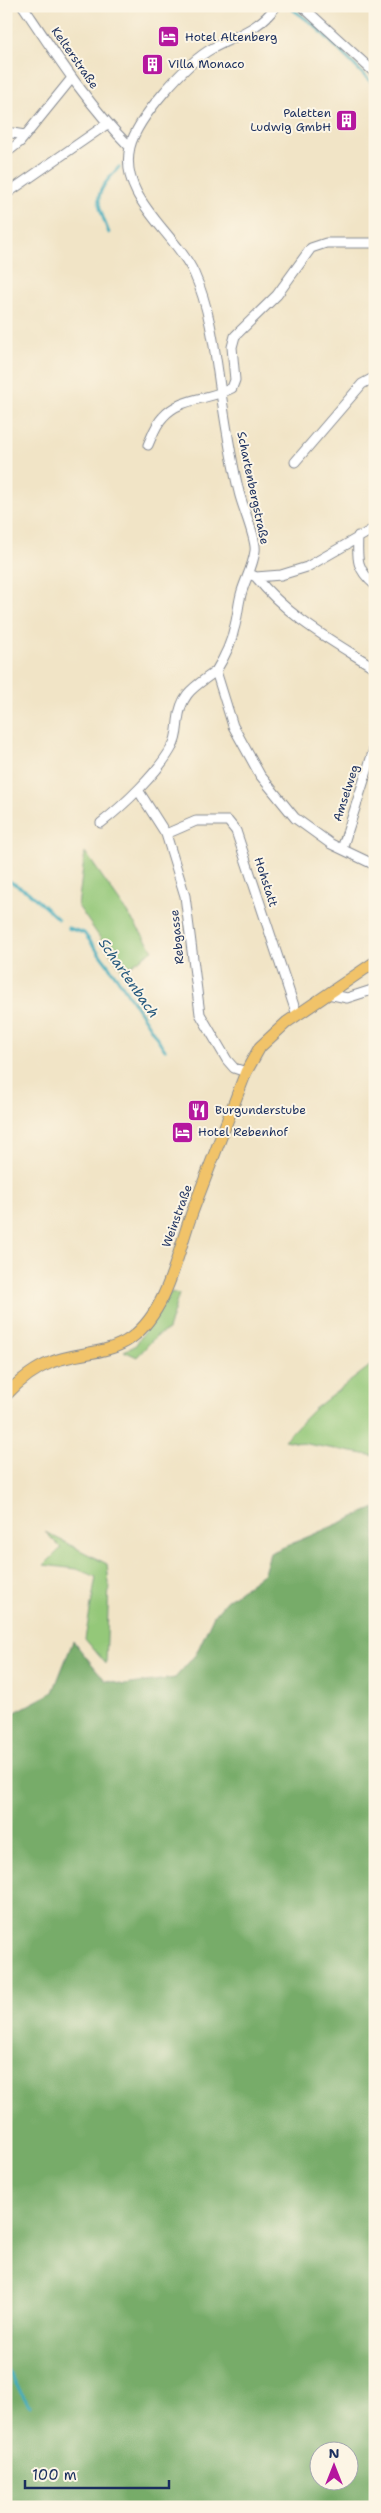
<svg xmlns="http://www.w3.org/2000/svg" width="381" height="2513" font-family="'Shantell Sans',sans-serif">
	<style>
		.green { fill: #94c879; stroke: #587c6c }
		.forest { fill: #77ac69; stroke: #496e64; fill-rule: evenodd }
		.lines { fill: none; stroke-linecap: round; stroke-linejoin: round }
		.stream { stroke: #3caabb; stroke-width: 3 }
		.minor-casing { stroke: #868a92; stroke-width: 11 }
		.major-casing { stroke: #868a92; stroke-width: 13 }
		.minor { stroke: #fff; stroke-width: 9 }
		.major { stroke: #f1c369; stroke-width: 11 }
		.labels { text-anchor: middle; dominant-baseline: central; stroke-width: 4; stroke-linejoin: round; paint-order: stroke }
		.poi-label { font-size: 12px; fill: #1b2f5e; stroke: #fcf5e5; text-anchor: start }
		.street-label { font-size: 12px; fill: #1b2f5e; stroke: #fcf5e5 }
		.water-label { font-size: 14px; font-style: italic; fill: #275a7f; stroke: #fcf5e5 }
	</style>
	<rect width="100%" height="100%" fill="#fcf5e5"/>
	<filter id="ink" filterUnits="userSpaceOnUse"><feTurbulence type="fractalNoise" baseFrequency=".02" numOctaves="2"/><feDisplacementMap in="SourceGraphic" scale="10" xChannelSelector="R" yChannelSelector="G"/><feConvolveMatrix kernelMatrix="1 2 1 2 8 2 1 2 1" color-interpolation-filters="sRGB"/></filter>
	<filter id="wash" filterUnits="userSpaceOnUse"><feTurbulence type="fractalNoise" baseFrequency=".0096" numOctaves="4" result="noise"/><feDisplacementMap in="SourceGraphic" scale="20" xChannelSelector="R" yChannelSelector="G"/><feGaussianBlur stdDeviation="1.12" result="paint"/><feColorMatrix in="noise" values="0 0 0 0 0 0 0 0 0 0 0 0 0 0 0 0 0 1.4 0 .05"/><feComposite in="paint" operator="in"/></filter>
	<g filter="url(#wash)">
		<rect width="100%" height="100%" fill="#f1e4c6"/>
		<!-- green -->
		<path class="green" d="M 85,852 L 153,950 L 123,971 L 78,906 Z
			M 171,1292 L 179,1294 L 168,1330 L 156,1336 L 137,1357 L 124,1351 L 135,1346 Z
			M 375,1362 L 375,1456 L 284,1440 L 313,1410 Z
			M 45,1532 L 107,1564 L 109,1583 L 106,1664 L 85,1639 L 96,1577 L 77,1569 L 44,1565 L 61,1548 Z"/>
		<!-- forest -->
		<path class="forest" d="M 375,1508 L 375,2507 L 6,2507 L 6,1717 L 53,1692 L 73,1641 L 105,1680 L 124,1685 L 175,1678 L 196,1654 L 214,1615 L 226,1601 L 264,1573 L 270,1553 ZM 318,2450 L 348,2450 L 348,2480 L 318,2480 Z"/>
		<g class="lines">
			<!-- stream -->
			<path class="stream" d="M 288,6 L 314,25 L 375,86
				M 109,233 C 95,197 93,196 119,167
				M 6,879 L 28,892 L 58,919
				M 68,928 L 84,933 L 116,976 L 165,1050
				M 6,2368 L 29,2405"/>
		</g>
	</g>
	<g filter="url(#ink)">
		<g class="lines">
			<defs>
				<path id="minor" d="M 23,6 C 56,55 88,105 130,147
					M 276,6 C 260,29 237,35 213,48 C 187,62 137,118 130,147 C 118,198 175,232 194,273 C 211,311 215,353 221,393 C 226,426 231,460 239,492 C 242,506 257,540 255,551 C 253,566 246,578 242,591 C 238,603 238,617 234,629 C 231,645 224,658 216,671 L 233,726 L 260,775 L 295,818 L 331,844 L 375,865
					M 302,6 L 375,73
					M 6,132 L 25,135
					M 6,153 L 20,142 L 72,78
					M 6,194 L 107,124
					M 148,445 C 152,436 156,424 163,417 C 180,397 210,400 232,388 L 235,380 L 232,347 L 235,336 L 277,295 L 311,248 L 326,243 L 375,243
					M 295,462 L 362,384 L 375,377
					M 358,536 C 357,559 356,569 375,585
					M 252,575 L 256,577 L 281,575 L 307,567 L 375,528
					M 256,577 C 289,618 331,640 375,668
					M 138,790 L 166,834 L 185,896 L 200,1014 L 227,1060 L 234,1068 L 246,1072
					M 101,823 C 124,805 158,773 172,747 C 177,739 177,730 178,721 C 181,692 195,687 216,671
					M 166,834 L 196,821 L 228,821 L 236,831 L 297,1015
					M 342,849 L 375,746
					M 328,994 L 347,998 L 375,989"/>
				<path id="major" d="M 6,1395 C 19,1381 33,1369 52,1362 C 77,1352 108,1355 131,1338 C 169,1310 177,1252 193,1210 C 211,1164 228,1118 246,1072 L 260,1047 L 287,1022 L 375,962"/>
			</defs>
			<!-- minor casing -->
			<use href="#minor" class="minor-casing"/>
			<!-- major casing -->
			<use href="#major" class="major-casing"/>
			<!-- minor -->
			<use href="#minor" class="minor"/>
			<!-- major -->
			<use href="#major" class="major"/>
		</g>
	</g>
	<!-- icons -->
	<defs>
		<symbol id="hotel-square" viewBox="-11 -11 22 22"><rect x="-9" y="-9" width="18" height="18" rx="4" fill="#b5179e" stroke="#fcf5e5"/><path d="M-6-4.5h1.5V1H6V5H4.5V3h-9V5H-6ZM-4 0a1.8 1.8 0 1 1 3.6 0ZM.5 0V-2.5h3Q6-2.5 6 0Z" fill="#fff"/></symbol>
		<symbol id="building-square" viewBox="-11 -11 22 22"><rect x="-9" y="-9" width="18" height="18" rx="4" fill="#b5179e" stroke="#fcf5e5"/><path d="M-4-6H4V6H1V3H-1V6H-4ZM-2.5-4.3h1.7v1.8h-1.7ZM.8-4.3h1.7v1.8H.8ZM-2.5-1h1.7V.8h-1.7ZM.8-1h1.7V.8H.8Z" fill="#fff"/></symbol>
		<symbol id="restaurant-square" viewBox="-11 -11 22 22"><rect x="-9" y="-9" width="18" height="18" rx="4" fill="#b5179e" stroke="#fcf5e5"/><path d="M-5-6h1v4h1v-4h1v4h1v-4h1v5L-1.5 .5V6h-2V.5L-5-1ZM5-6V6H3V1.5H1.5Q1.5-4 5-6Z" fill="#fff"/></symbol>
	</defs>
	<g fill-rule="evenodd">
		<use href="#hotel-square" x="156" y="24" width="25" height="25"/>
		<use href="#building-square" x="140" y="52" width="25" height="25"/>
		<use href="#building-square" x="334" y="108" width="25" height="25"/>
		<use href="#restaurant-square" x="186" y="1098" width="25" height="25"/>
		<use href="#hotel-square" x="170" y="1120" width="25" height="25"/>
	</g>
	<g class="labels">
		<!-- poi labels -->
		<g class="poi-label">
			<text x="185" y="37">Hotel Altenberg</text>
			<text x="168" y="64">Villa Monaco</text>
			<text x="331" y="113" text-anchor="end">Paletten<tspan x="331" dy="14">Ludwig GmbH</tspan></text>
			<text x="215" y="1110">Burgunderstube</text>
			<text x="198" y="1132">Hotel Rebenhof</text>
		</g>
		<!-- street labels -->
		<g class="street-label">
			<text transform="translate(75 58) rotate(55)">Kelterstraße</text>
			<text transform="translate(253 488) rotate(78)">Schartenbergstraße</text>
			<text transform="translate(346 793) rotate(-72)">Amselweg</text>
			<text transform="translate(266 882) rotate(72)">Hohstatt</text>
			<text transform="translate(177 937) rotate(-96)">Rebgasse</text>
			<text transform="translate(177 1216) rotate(-70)">Weinstraße</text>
		</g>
		<!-- water labels -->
		<g class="water-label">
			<text transform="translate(129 978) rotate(55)">Schartenbach</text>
		</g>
	</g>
	<!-- margin -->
	<rect width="381" height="2513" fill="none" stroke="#fcf5e5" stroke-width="25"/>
	<!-- north arrow -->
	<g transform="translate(334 2466)"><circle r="24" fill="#fcf5e5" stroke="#a2a6af"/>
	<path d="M0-4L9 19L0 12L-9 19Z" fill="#b5179e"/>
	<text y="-8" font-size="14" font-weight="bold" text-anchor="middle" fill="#1b2f5e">N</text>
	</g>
	<!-- scale -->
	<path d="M25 2480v8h144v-8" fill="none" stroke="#1b2f5e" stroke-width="2.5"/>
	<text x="32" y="2480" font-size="15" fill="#1b2f5e" stroke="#fcf5e5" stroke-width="4" paint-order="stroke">100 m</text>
</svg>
